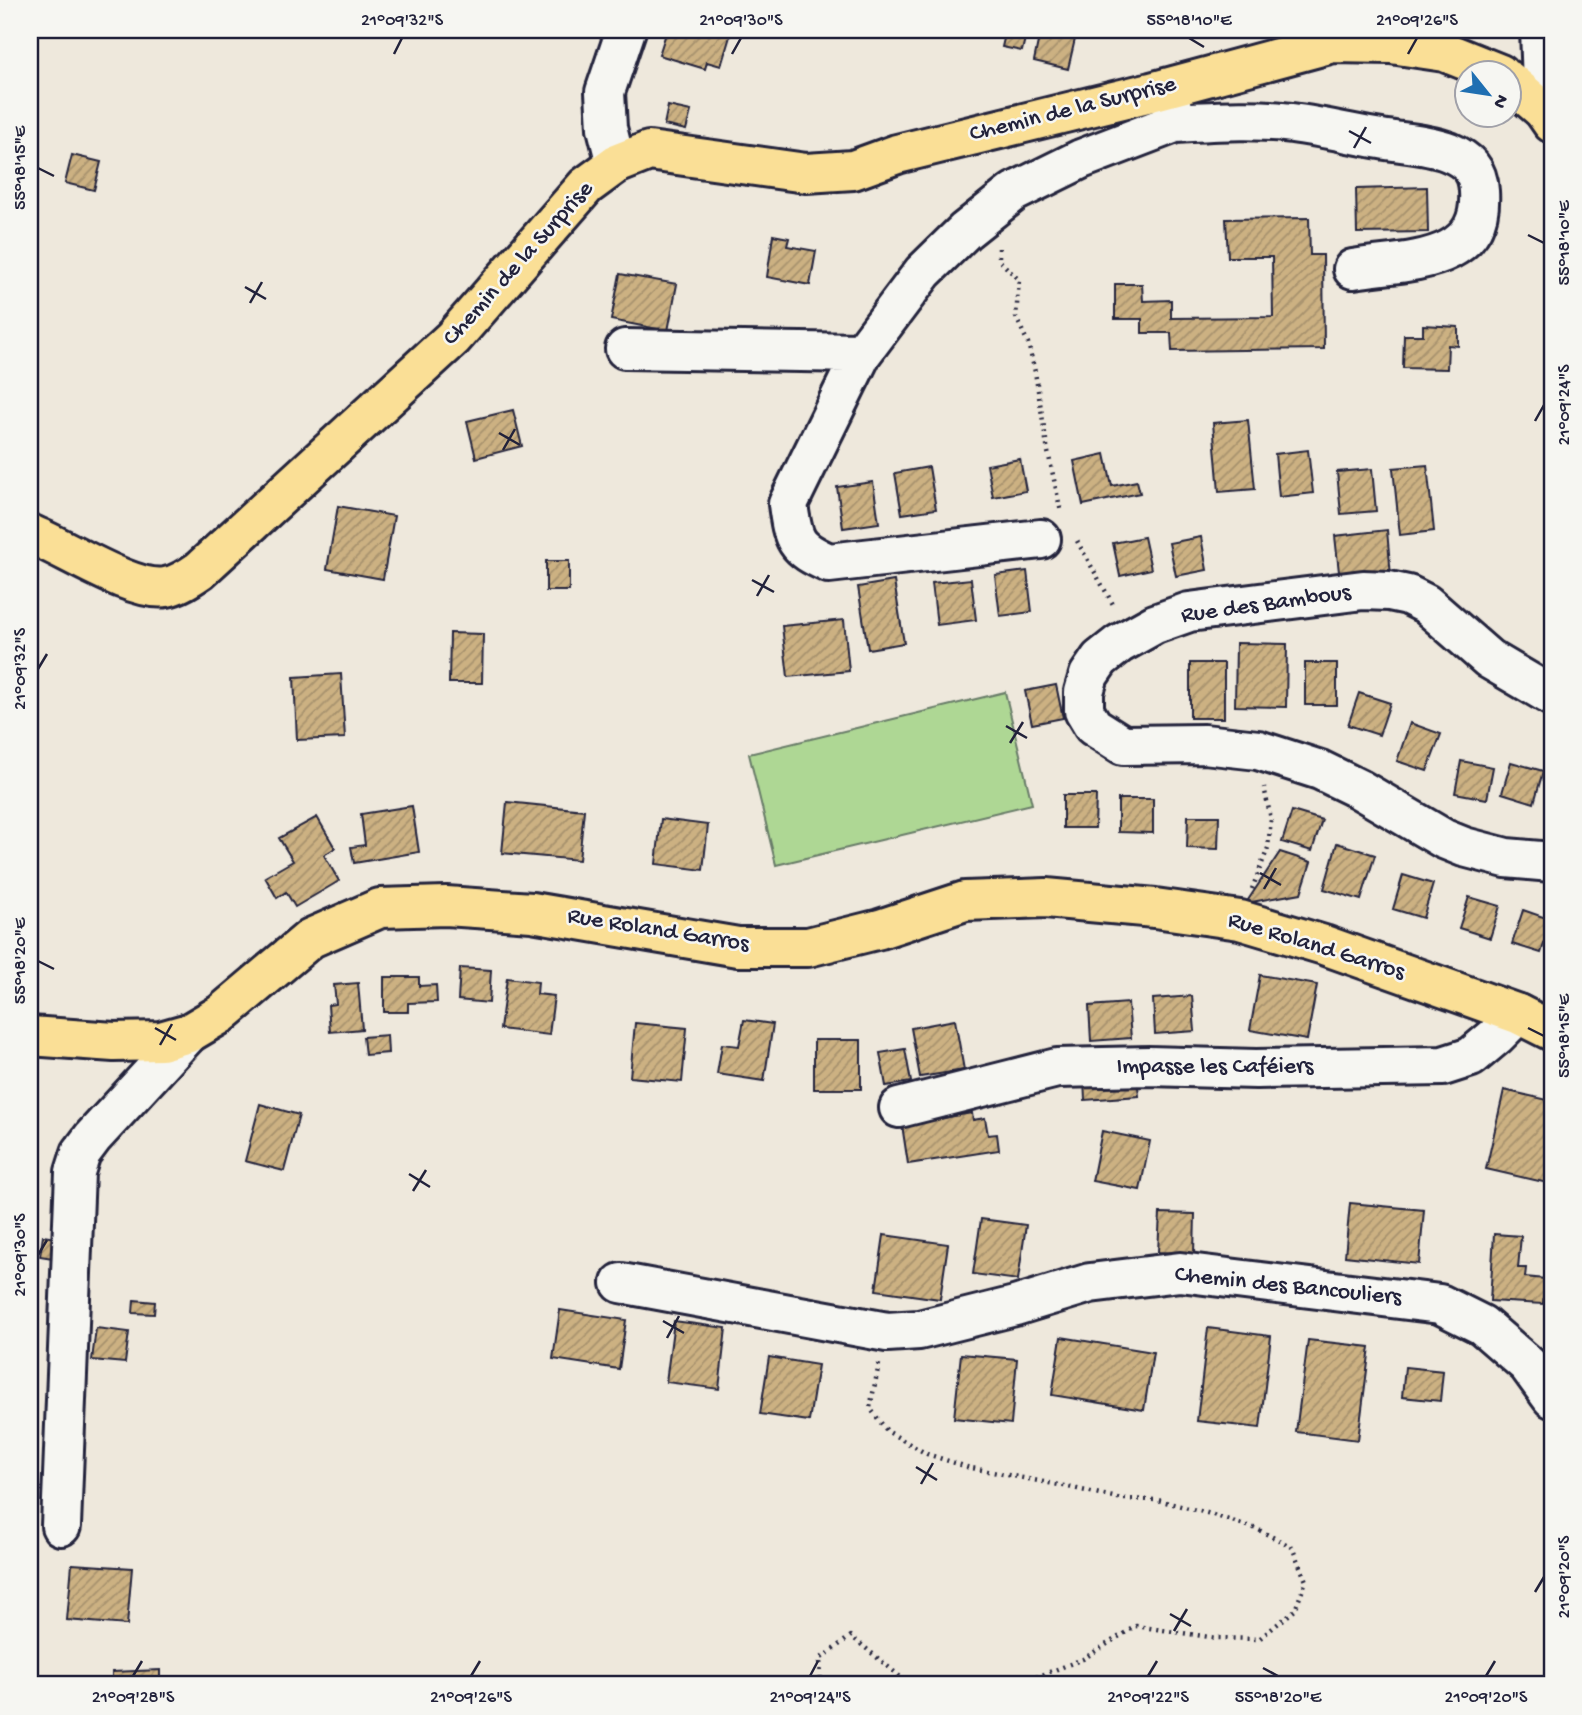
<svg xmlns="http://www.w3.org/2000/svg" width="1582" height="1715" font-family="'Gochi Hand',sans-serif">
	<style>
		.park { fill: #aed794; stroke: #687c68; stroke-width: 2 }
		.building { fill: url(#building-hatch); stroke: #22223b; stroke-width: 2 }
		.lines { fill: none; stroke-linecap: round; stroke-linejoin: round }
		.minor-casing { stroke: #22223b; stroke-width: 44 }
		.major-casing { stroke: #22223b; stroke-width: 44 }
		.path { stroke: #22223b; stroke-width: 4.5; stroke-dasharray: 2 5; stroke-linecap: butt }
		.minor { stroke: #f6f6f2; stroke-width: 38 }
		.major { stroke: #fadf96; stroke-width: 38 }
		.ticks { fill: none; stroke: #22223b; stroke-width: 2.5 }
		.labels { text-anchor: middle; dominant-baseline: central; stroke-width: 5; stroke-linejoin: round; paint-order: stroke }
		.street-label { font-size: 24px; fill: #22223b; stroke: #f6f6f2 }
		.neatline { fill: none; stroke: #22223b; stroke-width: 2.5 }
		.ticks-label { font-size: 18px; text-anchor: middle; fill: #22223b }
	</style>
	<defs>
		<pattern id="building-hatch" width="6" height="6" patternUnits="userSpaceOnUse" patternTransform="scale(1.75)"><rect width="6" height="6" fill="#ccb182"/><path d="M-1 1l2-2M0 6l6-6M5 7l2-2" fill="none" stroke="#a5906c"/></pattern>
	</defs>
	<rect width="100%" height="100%" fill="#eee8dc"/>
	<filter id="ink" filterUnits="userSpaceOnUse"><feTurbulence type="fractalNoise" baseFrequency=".0143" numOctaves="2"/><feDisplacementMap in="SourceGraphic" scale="14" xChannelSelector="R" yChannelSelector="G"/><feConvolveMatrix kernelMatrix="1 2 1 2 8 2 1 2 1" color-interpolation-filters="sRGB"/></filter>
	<g filter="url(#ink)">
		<!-- park -->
		<path class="park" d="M 1005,692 L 1032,804 L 776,865 L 749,754 Z"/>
		<!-- building -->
		<path class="building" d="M 667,30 L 721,30 L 731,33 L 721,66 L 707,62 L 705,69 L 659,55 Z
			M 1006,30 L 1027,30 L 1022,51 L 1002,47 Z
			M 1040,32 L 1075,39 L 1068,69 L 1034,61 Z
			M 668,106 L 691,111 L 686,130 L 664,125 Z
			M 72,155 L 101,162 L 94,190 L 65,183 Z
			M 1427,187 L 1428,232 L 1357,233 L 1356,189 Z
			M 1309,218 L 1310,255 L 1323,255 L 1324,349 L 1172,351 L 1171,333 L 1142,333 L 1142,319 L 1115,319 L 1115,284 L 1142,284 L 1143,301 L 1171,300 L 1171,318 L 1273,317 L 1272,257 L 1228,257 L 1226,219 Z
			M 773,235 L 789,238 L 787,246 L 816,251 L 810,285 L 767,277 Z
			M 620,274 L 677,284 L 668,331 L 611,320 Z
			M 1423,325 L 1458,327 L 1458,346 L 1448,345 L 1447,369 L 1403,368 L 1404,335 L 1423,335 Z
			M 513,410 L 522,446 L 476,458 L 467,421 Z
			M 1248,420 L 1255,489 L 1219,492 L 1213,423 Z
			M 1308,450 L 1313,493 L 1279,497 L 1275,454 Z
			M 1105,454 L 1112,486 L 1137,481 L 1140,493 L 1083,505 L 1074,461 Z
			M 1020,459 L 1026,491 L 993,497 L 987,465 Z
			M 1427,465 L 1434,531 L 1400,535 L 1393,468 Z
			M 929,467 L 936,509 L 902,514 L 895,473 Z
			M 1372,469 L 1376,511 L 1341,514 L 1337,472 Z
			M 873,482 L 879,523 L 843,528 L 837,487 Z
			M 338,506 L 394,516 L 383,579 L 327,569 Z
			M 1387,530 L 1391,576 L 1340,581 L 1335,536 Z
			M 1144,537 L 1151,569 L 1120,576 L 1113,543 Z
			M 1201,537 L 1207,570 L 1176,576 L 1169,543 Z
			M 546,561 L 569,561 L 569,591 L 546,591 Z
			M 1027,571 L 1032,612 L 1000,616 L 995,575 Z
			M 971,579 L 976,620 L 937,625 L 932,583 Z
			M 894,581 L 904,643 L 868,649 L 858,587 Z
			M 844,620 L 849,671 L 788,677 L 782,626 Z
			M 450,633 L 483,634 L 482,683 L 449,683 Z
			M 1236,643 L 1287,644 L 1286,707 L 1235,706 Z
			M 1190,663 L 1224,663 L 1224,718 L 1190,718 Z
			M 1305,663 L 1337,663 L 1337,705 L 1305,705 Z
			M 341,674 L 345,738 L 297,740 L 294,677 Z
			M 1056,685 L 1063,718 L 1032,724 L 1025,691 Z
			M 1359,693 L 1390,703 L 1379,735 L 1348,725 Z
			M 1410,723 L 1441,734 L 1427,771 L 1397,761 Z
			M 1461,761 L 1493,767 L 1487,799 L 1455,793 Z
			M 1511,762 L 1543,771 L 1534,803 L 1502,793 Z
			M 1063,795 L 1096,795 L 1095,828 L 1063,828 Z
			M 1118,799 L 1153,799 L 1153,833 L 1118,832 Z
			M 507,802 L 584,810 L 579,860 L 502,853 Z
			M 412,806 L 419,852 L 354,863 L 351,847 L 365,845 L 361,814 Z
			M 1292,811 L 1322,820 L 1312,851 L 1282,842 Z
			M 1188,816 L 1219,816 L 1218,849 L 1187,848 Z
			M 317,817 L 335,848 L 324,855 L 339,881 L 295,907 L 286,892 L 277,898 L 265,877 L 293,861 L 279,838 Z
			M 661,819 L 708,825 L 703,870 L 656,864 Z
			M 1337,843 L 1375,855 L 1361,900 L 1324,889 Z
			M 1280,852 L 1311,862 L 1301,893 L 1246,903 Z
			M 1403,875 L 1433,884 L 1423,918 L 1393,909 Z
			M 1469,897 L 1500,906 L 1490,938 L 1459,928 Z
			M 1523,910 L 1552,920 L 1541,953 L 1512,944 Z
			M 460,968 L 491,970 L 489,1003 L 458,1000 Z
			M 1260,975 L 1317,985 L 1307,1040 L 1250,1030 Z
			M 384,977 L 419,977 L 419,986 L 436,985 L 437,1002 L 408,1003 L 408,1012 L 384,1012 Z
			M 507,978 L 538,982 L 537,994 L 554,996 L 549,1035 L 500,1029 Z
			M 358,983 L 362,1029 L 330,1032 L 328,1005 L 336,1004 L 334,985 Z
			M 1192,996 L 1195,1031 L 1155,1034 L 1153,999 Z
			M 1128,1003 L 1131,1038 L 1091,1041 L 1089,1006 Z
			M 744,1020 L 773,1024 L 764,1081 L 717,1074 L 722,1044 L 739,1046 Z
			M 955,1020 L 964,1070 L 920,1077 L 911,1028 Z
			M 635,1023 L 687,1028 L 682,1082 L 630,1077 Z
			M 387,1035 L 388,1053 L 365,1055 L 363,1037 Z
			M 814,1040 L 861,1040 L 861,1089 L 814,1089 Z
			M 905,1049 L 911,1082 L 886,1086 L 880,1053 Z
			M 1137,1077 L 1139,1096 L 1085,1100 L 1084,1080 Z
			M 1504,1090 L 1552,1101 L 1549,1123 L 1552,1124 L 1552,1184 L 1486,1169 Z
			M 260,1104 L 299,1115 L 284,1171 L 245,1161 Z
			M 972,1113 L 973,1120 L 985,1118 L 988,1135 L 997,1134 L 999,1150 L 908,1164 L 902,1125 Z
			M 1102,1131 L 1150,1141 L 1140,1190 L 1092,1181 Z
			M 1350,1203 L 1424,1210 L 1419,1264 L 1345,1256 Z
			M 1160,1213 L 1195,1214 L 1194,1254 L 1158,1252 Z
			M 981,1219 L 1026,1225 L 1018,1280 L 973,1274 Z
			M 1494,1234 L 1521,1236 L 1518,1268 L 1526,1268 L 1525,1277 L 1545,1279 L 1543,1304 L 1490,1301 Z
			M 884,1235 L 948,1244 L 940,1299 L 876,1290 Z
			M 43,1236 L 62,1239 L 59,1259 L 40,1256 Z
			M 134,1300 L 155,1302 L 154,1314 L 133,1313 Z
			M 560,1310 L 626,1320 L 619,1369 L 553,1359 Z
			M 674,1321 L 726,1328 L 719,1389 L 666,1382 Z
			M 96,1328 L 129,1332 L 125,1363 L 92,1360 Z
			M 1208,1328 L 1271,1336 L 1260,1428 L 1197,1421 Z
			M 1061,1337 L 1153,1352 L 1144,1410 L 1052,1395 Z
			M 1308,1340 L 1370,1347 L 1358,1440 L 1296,1432 Z
			M 961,1354 L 1017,1359 L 1011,1424 L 954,1418 Z
			M 769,1357 L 818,1365 L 809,1421 L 760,1414 Z
			M 1405,1367 L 1443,1371 L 1440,1401 L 1402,1397 Z
			M 72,1564 L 132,1568 L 127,1625 L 67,1620 Z
			M 160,1670 L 160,1685 L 112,1685 L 112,1672 Z"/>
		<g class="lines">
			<defs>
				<path id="minor" d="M 1540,30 L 1543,110
					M 1175,123 C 1214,121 1254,118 1292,123 C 1322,127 1352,134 1381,139 C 1403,143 1429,144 1449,152 C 1468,160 1478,170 1479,191 C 1484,265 1407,260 1353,269
					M 616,164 L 607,128 L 605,92 L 626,30
					M 625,349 L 862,353
					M 1041,539 L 829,563 C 795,548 793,541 788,504 L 862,353 L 923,272 L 965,231 L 1014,192 L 1081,159 L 1175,123 L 1168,88
					M 1552,696 L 1489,659 L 1426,604 L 1408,595 L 1389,591 L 1363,590 L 1189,612 L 1155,624 L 1119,644 L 1100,659 L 1089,675 L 1084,692 L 1084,711 L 1093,726 L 1123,745 L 1204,744 L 1258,750 L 1320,770 L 1359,789 L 1444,839 L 1464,847 L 1506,858 L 1552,862
					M 899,1108 L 1057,1068 L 1149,1066 L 1256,1069 L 1443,1066 L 1471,1057 L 1496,1036 L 1518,1014
					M 621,1283 L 887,1332 L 919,1330 L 1015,1306 L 1090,1283 L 1180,1272 L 1440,1304 L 1482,1325 L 1528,1365 L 1552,1398
					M 61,1526 L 75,1172 L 81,1153 L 93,1137 L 189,1033"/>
				<path id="major" d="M 1508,80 L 1543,110 L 1552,123
					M 30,534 C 64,547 133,593 166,587 C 178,585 190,577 200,570 L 453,338 L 586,186 L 616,164 L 649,151 L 806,173 L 853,170 L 897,154 L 1151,92 L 1333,43 L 1391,44 L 1445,52 L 1500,74
					M 30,1036 L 114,1042 L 161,1041 L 189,1033 L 221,1014 L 311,938 L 380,908 L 446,906 L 532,912 L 738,947 L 808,947 L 880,929 L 965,901 L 1046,898 L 1155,908 L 1240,920 L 1324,945 L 1518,1014 L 1552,1031"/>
			</defs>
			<!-- minor casing -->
			<use href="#minor" class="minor-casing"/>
			<!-- major casing -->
			<use href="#major" class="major-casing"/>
			<!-- path -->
			<path class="path" d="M 999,248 L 999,260 L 1019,280 L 1016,317 L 1028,343 L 1035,372 L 1048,452 L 1061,512
				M 1077,541 L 1114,606
				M 1252,889 L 1268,848 L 1271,819 L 1264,787
				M 879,1364 L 870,1408 L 887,1431 L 927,1454 L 967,1467 L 1064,1486 L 1122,1499 L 1158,1500 L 1207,1513 L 1257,1529 L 1292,1547 L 1306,1581 L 1295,1610 L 1259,1639 L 1216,1638 L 1136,1626 L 1083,1659 L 1016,1685
				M 821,1685 L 820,1659 L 851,1636 L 903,1679 L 916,1685"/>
			<!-- minor -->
			<use href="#minor" class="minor"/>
			<!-- major -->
			<use href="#major" class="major"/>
		</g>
	</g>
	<!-- ticks -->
	<path class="ticks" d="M 1189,38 L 1204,47M 394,54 L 402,38M 732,54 L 741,38M 1408,54 L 1417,38M 1349,131 L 1371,143M 1354,148 L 1366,127M 38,168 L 54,176M 1528,235 L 1544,243M 245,287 L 266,299M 250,303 L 262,282M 1535,421 L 1544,405M 499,433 L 520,445M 503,450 L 515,429M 752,580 L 774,592M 757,596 L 769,575M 38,669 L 47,654M 1006,726 L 1027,738M 1010,743 L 1023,722M 1260,873 L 1281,885M 1264,889 L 1276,868M 38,961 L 54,969M 155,1028 L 176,1040M 1528,1028 L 1544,1036M 160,1045 L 172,1024M 409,1174 L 430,1187M 413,1191 L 426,1170M 38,1255 L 47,1240M 663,1321 L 684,1333M 667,1338 L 679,1316M 916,1467 L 937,1480M 921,1484 L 933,1463M 1535,1592 L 1544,1577M 1170,1614 L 1191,1626M 1174,1631 L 1187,1609M 1263,1668 L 1278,1676M 133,1676 L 142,1661M 471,1676 L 480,1661M 810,1676 L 818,1661M 1148,1676 L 1157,1661M 1486,1676 L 1495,1661"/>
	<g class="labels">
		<!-- street labels -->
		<g class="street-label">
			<text transform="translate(1073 110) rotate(-14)">Chemin de la Surprise</text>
			<text transform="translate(519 264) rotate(-48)">Chemin de la Surprise</text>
			<text transform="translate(1266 605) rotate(-8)">Rue des Bambous</text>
			<text transform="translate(658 931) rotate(9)">Rue Roland Garros</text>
			<text transform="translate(1316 947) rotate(17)">Rue Roland Garros</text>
			<text x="1215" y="1067">Impasse les Caféiers</text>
			<text transform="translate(1288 1287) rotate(6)">Chemin des Bancouliers</text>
		</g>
	</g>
	<!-- margin -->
	<rect width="1582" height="1715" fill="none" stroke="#f6f6f2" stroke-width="77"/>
	<!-- north arrow -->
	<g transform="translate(1488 94) rotate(120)"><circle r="33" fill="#f6f6f2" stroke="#a1a1a9" stroke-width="2"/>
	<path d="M0-5L12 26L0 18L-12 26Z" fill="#1f6fb2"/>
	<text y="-10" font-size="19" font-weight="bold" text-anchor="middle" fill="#22223b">N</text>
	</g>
	<rect x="38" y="38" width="1506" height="1638" class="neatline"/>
	<g class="ticks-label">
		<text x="402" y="25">21°09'32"S</text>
		<text x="741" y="25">21°09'30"S</text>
		<text x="1189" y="25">55°18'10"E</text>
		<text x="1417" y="25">21°09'26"S</text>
		<text transform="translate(19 168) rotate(-90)" y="6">55°18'15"E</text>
		<text transform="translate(1563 243) rotate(-90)" y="6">55°18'10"E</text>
		<text transform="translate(1563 405) rotate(-90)" y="6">21°09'24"S</text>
		<text transform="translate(19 669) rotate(-90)" y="6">21°09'32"S</text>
		<text transform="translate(19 961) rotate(-90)" y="6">55°18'20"E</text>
		<text transform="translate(1563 1036) rotate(-90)" y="6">55°18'15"E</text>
		<text transform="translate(19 1255) rotate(-90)" y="6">21°09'30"S</text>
		<text transform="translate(1563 1577) rotate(-90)" y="6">21°09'20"S</text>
		<text x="133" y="1702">21°09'28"S</text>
		<text x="471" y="1702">21°09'26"S</text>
		<text x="810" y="1702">21°09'24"S</text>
		<text x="1148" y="1702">21°09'22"S</text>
		<text x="1278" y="1702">55°18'20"E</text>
		<text x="1486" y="1702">21°09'20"S</text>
	</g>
</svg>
